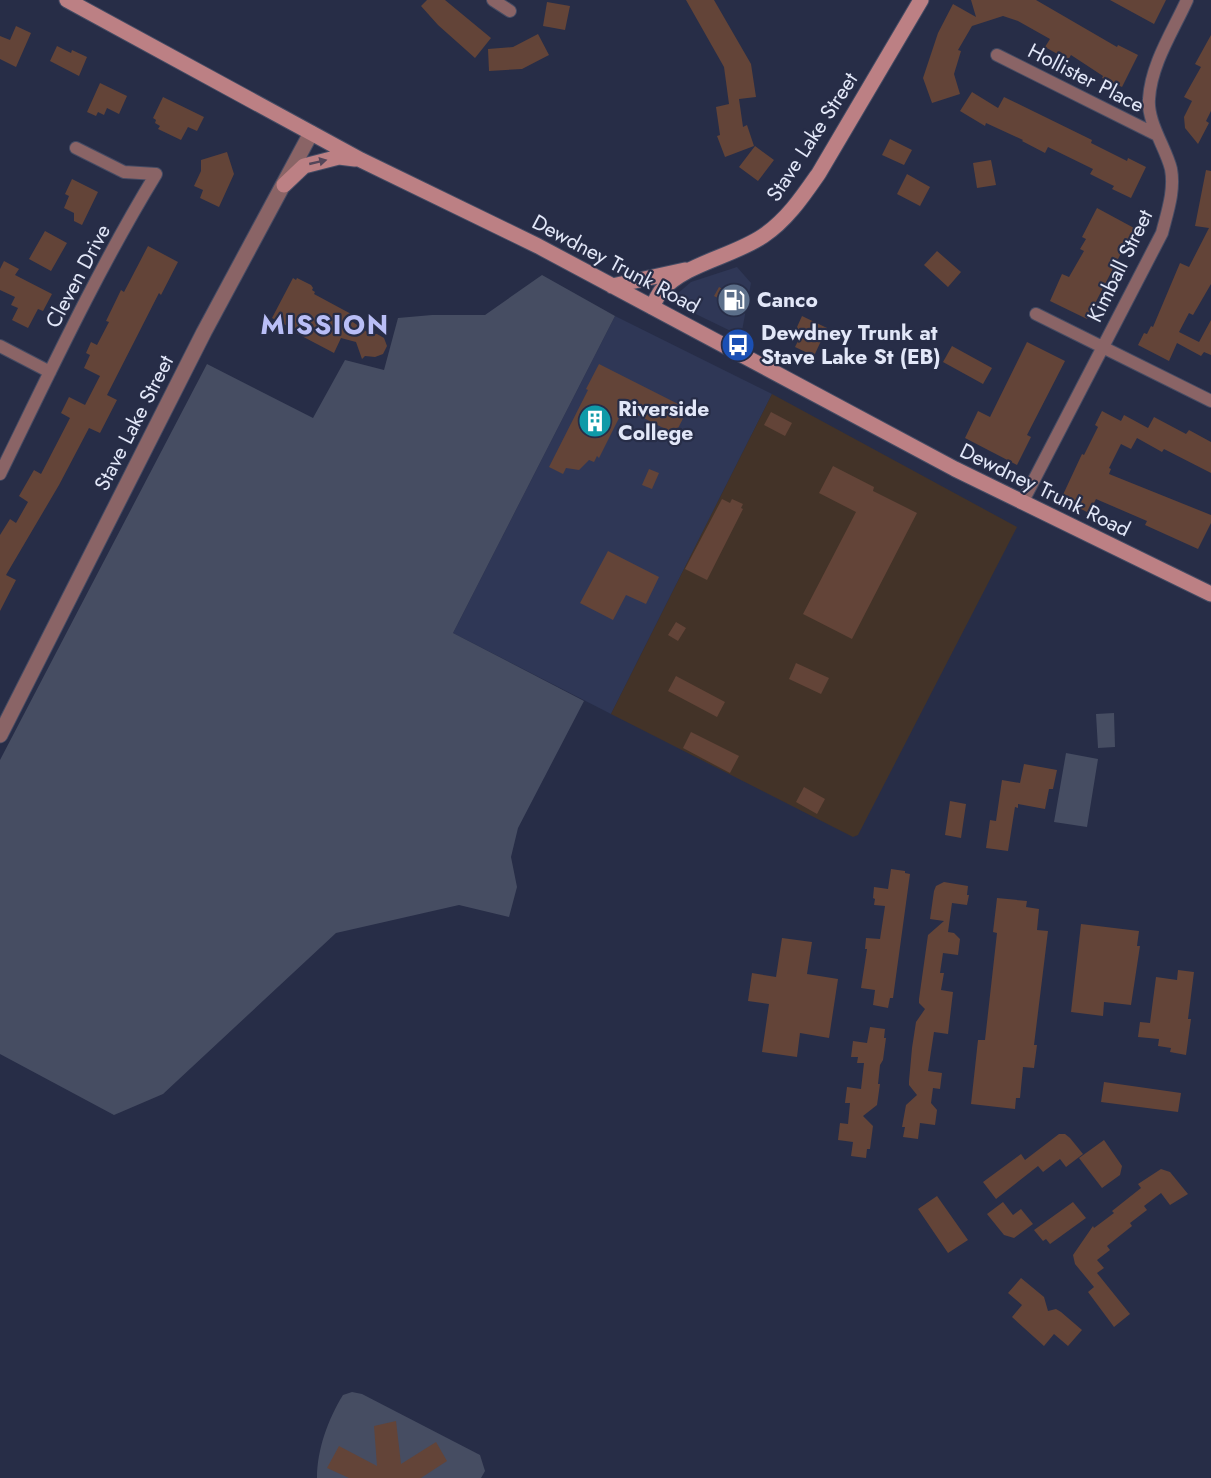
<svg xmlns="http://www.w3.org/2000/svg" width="1211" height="1478" font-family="Jost,sans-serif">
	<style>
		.built { fill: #2f3756 }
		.industrial { fill: #433328 }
		.green { fill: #464d62 }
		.building { fill: #634438 }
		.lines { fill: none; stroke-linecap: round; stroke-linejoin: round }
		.minor-casing { stroke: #454b63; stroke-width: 14 }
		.tertiary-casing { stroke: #454b63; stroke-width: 17 }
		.secondary-casing { stroke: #454b63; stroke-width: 17 }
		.minor { stroke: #8a6466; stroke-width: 12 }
		.tertiary { stroke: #8a6466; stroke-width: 15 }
		.secondary { stroke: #bc8084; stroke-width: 15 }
		.oneway { fill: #544659 }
		.labels { text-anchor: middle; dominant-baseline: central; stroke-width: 4.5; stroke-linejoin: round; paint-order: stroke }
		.street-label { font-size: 21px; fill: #e2e7f8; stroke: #272d47 }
		.poi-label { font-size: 21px; font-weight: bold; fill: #e2e7f8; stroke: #272d47; text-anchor: start }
		.district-label { font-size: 27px; font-weight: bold; letter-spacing: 1.5px; fill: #b9bef6; stroke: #272d47 }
	</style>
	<rect width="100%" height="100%" fill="#272d47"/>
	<!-- built -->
	<path class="built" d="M 737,267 L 751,283 L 741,336 L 669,301 L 691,282 Z
		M 615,316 L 772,394 L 611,714 L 453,633 Z"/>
	<!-- industrial -->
	<path class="industrial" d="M 772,394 L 1017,527 L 858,835 L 853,837 L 611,714 Z"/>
	<!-- green -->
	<path class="green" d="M 542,275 L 615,316 L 453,633 L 584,701 L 518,828 L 511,857 L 517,887 L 509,917 L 459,905 L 336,933 L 163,1094 L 114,1115 L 0,1054 L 0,760 L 207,364 L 313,418 L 345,360 L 384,370 L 398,318 L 432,315 L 485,315 Z
		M 1114,713 L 1115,747 L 1098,748 L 1096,714 Z
		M 1066,753 L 1098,759 L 1087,827 L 1054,822 Z
		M 352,1392 L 362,1394 L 480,1455 L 485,1471 L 481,1478 L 317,1478 C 317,1450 328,1419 343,1395 Z"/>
	<!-- building -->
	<path class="building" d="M 427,0 L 445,0 L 491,38 L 475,58 L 438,25 L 421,6 Z
		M 686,0 L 714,0 L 751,64 L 756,97 L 739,99 L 743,127 L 747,125 L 754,146 L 725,157 L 717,136 L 720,135 L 716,107 L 729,104 L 724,67 Z
		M 971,0 L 1036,0 L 1117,47 L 1118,45 L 1138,55 L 1122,87 L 1102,78 L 1103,76 L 1071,55 L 1068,60 L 1045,47 L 1050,39 L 1018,21 L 1003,16 L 972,26 L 958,50 L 961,51 L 954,74 L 960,94 L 932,103 L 923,78 L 938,33 L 953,4 L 976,17 Z
		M 1110,0 L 1166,0 L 1154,24 Z
		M 547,2 L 570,6 L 565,30 L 543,26 Z
		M 16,26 L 31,33 L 16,67 L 0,59 L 0,36 L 10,40 Z
		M 538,34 L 549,55 L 522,69 L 489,71 L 488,49 L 513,47 Z
		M 1211,35 L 1211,111 L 1206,121 L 1209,123 L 1198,144 L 1185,128 L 1184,117 L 1192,101 L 1184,97 L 1201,67 L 1195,64 Z
		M 57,46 L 71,53 L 72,50 L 87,57 L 79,76 L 50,61 Z
		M 100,83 L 127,96 L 119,114 L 107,108 L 104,115 L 98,112 L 96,116 L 87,112 Z
		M 972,92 L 998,108 L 1004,97 L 1092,140 L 1091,143 L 1127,161 L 1128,158 L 1146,167 L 1131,198 L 1112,189 L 1114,186 L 1090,174 L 1093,169 L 1048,147 L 1045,153 L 1022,141 L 1023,140 L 986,123 L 985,126 L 960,111 Z
		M 163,97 L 204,117 L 197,131 L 188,127 L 181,140 L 158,129 L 160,126 L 155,123 L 156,120 L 153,118 Z
		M 890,139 L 912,150 L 904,165 L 882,155 Z
		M 755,146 L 774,160 L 758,181 L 739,167 Z
		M 227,152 L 234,174 L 219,207 L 200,198 L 203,190 L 194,186 L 201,171 L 201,160 Z
		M 991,160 L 996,185 L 977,188 L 973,163 Z
		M 1206,170 L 1211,171 L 1211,284 L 1193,315 L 1189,313 L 1179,332 L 1199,342 L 1211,320 L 1211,355 L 1204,352 L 1201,356 L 1177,343 L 1169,361 L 1138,345 L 1144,333 L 1147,334 L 1151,326 L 1153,327 L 1180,263 L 1189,267 L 1209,228 L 1195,226 Z
		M 907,174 L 930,187 L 920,206 L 897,194 Z
		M 72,179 L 98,192 L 82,225 L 74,221 L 74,213 L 64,208 L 69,196 L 65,194 Z
		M 1097,208 L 1134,228 L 1087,319 L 1050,301 L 1062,274 L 1069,277 L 1084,251 L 1080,249 L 1086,239 L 1082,237 Z
		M 45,231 L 67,243 L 51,271 L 29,259 Z
		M 148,246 L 178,262 L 161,295 L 159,293 L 107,395 L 117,400 L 100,433 L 89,428 L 59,485 L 6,575 L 16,580 L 0,611 L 0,535 L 10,519 L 16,523 L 28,502 L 19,496 L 34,470 L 41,474 L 70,418 L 61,413 L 69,397 L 85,405 L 100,376 L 84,368 L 90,355 L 86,353 L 91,342 L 97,345 L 109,322 L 106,321 L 121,290 L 124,292 Z
		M 937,251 L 961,272 L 948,287 L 924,265 Z
		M 4,261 L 19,269 L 15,275 L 52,294 L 43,311 L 38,309 L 28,328 L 12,320 L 18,308 L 11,305 L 15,297 L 0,290 L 0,269 Z
		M 293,278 L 296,280 L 297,278 L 311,285 L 313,288 L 312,290 L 315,292 L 314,294 L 353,315 L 350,320 L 370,334 L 377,334 L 384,338 L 387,346 L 383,354 L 375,357 L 365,356 L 362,359 L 356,342 L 341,338 L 334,353 L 296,333 L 297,331 L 272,318 Z
		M 719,287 L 740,298 L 740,310 L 714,296 Z
		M 802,316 L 827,328 L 814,356 L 795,347 L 799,339 L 793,336 Z
		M 1027,342 L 1065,361 L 1027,435 L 1031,437 L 1017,465 L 965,438 L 978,411 L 990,417 Z
		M 952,346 L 992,368 L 983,384 L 943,362 Z
		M 599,364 L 688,409 L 675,434 L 624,408 L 599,458 L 597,456 L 594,462 L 589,460 L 579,470 L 566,468 L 563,474 L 549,467 L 588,390 L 586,389 Z
		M 1102,411 L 1121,421 L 1124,415 L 1148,428 L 1154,417 L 1186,434 L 1189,430 L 1211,442 L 1211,473 L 1164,449 L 1162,452 L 1137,438 L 1131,449 L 1121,444 L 1109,468 L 1111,469 L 1109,474 L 1211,515 L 1211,523 L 1198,549 L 1145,525 L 1147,521 L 1096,499 L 1089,513 L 1061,499 L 1082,454 L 1084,455 L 1098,427 L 1095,425 Z
		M 771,412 L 792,423 L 785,436 L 764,425 Z
		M 833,466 L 874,487 L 873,491 L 917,513 L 852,639 L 803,614 L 856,512 L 819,493 Z
		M 649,469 L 659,473 L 652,489 L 642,485 Z
		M 722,499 L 730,503 L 732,499 L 743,504 L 741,508 L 743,509 L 707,580 L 685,569 Z
		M 608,551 L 659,577 L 646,604 L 626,595 L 613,620 L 580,603 Z
		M 676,622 L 686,628 L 678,641 L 668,635 Z
		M 796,663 L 829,678 L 821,694 L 789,679 Z
		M 676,676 L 725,702 L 717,717 L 668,691 Z
		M 691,732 L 739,756 L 730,773 L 683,748 Z
		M 1024,764 L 1057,770 L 1053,789 L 1049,789 L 1045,809 L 1018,804 L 1018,808 L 1015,807 L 1008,851 L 986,848 L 990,820 L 996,821 L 1002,780 L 1020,783 Z
		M 804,787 L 825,799 L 817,814 L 796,802 Z
		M 950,801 L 966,804 L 961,838 L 945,835 Z
		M 891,869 L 905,871 L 905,873 L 910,874 L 893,998 L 890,998 L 888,1008 L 873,1005 L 875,990 L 861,988 L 867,949 L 865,949 L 866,938 L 880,939 L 885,906 L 874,905 L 875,899 L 873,898 L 874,887 L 888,889 Z
		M 944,882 L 968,886 L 967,895 L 969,895 L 967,905 L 952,903 L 948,932 L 954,933 L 960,939 L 958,955 L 943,953 L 940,973 L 944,973 L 941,990 L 953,992 L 948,1034 L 934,1032 L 928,1071 L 942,1073 L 940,1089 L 933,1088 L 931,1103 L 937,1110 L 935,1125 L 920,1123 L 918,1139 L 903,1137 L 905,1127 L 902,1127 L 906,1105 L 917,1095 L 909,1085 L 909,1081 L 912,1048 L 916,1022 L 925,1009 L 919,1003 L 919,999 L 928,935 L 944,921 L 930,919 L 934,891 L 936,886 Z
		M 997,898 L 1027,901 L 1026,907 L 1039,909 L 1037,930 L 1048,931 L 1034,1045 L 1037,1045 L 1034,1068 L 1023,1067 L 1020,1098 L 1016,1098 L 1015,1109 L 971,1104 L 978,1040 L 985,1040 L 997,933 L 993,932 Z
		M 1081,924 L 1139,931 L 1137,946 L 1140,946 L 1131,1005 L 1104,1002 L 1103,1016 L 1071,1012 Z
		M 782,938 L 812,942 L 807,974 L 838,979 L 829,1038 L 800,1033 L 797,1057 L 762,1052 L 769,1004 L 748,1001 L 752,973 L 776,977 Z
		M 1178,970 L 1194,972 L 1188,1019 L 1191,1019 L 1186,1055 L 1170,1052 L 1171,1048 L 1158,1046 L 1159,1039 L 1138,1037 L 1140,1022 L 1150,1023 L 1156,977 L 1177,980 Z
		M 870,1027 L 885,1029 L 884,1038 L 886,1038 L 883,1060 L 880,1065 L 878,1084 L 880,1084 L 877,1105 L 863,1116 L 873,1126 L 870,1149 L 867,1149 L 866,1158 L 851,1156 L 853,1142 L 838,1140 L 840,1123 L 848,1124 L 850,1103 L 845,1103 L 847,1087 L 861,1089 L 864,1063 L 857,1063 L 858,1057 L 851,1057 L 853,1041 L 867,1043 Z
		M 1104,1082 L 1181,1093 L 1178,1112 L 1101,1102 Z
		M 1059,1134 L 1065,1134 L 1070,1138 L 1083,1154 L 1066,1167 L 1060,1159 L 1043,1172 L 1038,1166 L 996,1199 L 983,1182 L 1021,1154 L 1025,1160 Z
		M 1104,1140 L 1122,1166 L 1120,1175 L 1102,1188 L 1079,1158 Z
		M 1161,1169 L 1170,1172 L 1188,1194 L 1170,1205 L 1161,1193 L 1144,1206 L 1147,1210 L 1130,1223 L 1132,1226 L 1107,1246 L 1110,1250 L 1097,1260 L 1104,1268 L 1097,1273 L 1130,1314 L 1114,1327 L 1088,1292 L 1094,1287 L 1075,1264 L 1073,1255 L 1093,1226 L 1094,1228 L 1114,1213 L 1112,1211 L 1141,1188 L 1138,1184 Z
		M 937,1196 L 968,1240 L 948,1253 L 918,1209 Z
		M 1003,1202 L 1013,1215 L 1021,1209 L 1033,1224 L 1014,1238 L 1004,1235 L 987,1214 Z
		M 1073,1202 L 1086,1218 L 1050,1244 L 1046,1239 L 1043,1241 L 1034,1230 Z
		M 1021,1278 L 1044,1297 L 1048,1311 L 1056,1309 L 1061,1312 L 1082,1330 L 1068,1346 L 1054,1334 L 1044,1346 L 1012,1317 L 1022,1305 L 1008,1293 Z
		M 396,1421 L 401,1464 L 436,1442 L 447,1461 L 421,1478 L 349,1478 L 327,1468 L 339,1446 L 377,1466 L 374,1426 Z"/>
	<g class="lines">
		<defs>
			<path id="minor" d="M 493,0 L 510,11
				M 997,55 L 1157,135
				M 1036,314 L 1211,401
				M 0,346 L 50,372
				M 0,474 C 49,374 98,269 156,174 L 124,172 L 76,148
				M 1022,503 L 1162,233 C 1167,213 1175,191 1171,169 C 1166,148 1147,122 1149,99 C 1151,64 1173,31 1187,0"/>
			<path id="tertiary" d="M 0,735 L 204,332 L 311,133"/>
			<path id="secondary" d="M 67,0 L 361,160 L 538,246 L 955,469 L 1211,594
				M 284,185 L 304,166 L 339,157 L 355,159
				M 612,286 L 685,270
				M 652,307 C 655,302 657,296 661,291 C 686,263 732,257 763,236 C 787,220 803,196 819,173 L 921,0"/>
		</defs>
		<!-- minor casing -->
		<use href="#minor" class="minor-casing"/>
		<!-- tertiary casing -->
		<use href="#tertiary" class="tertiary-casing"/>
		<!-- secondary casing -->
		<use href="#secondary" class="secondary-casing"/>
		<!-- minor -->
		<use href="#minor" class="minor"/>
		<!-- tertiary -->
		<use href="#tertiary" class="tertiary"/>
		<!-- secondary -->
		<use href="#secondary" class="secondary"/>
	</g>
	<!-- one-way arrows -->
	<defs><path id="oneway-solid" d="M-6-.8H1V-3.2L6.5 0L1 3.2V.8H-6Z" transform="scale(1.5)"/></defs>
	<use class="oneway" href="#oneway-solid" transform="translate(318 162) rotate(-13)"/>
	<!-- icons -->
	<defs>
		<symbol id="fuel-disc" viewBox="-11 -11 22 22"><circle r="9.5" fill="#5c6f8a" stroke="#272d47"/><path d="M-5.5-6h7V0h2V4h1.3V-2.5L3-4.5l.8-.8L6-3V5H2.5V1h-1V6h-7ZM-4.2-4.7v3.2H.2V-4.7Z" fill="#fff"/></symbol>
		<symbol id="bus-disc" viewBox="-11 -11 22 22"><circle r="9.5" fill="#1a4fb4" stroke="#272d47"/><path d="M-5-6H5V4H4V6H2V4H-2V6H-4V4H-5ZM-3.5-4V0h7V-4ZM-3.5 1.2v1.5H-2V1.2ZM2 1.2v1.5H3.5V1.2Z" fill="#fff"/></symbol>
		<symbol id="building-disc" viewBox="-11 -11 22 22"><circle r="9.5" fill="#0f9aa8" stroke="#272d47"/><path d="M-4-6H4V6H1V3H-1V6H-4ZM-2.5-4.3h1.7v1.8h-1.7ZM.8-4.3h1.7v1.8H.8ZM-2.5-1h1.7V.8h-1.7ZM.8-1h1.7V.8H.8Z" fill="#fff"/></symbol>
	</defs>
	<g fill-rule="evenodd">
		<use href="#fuel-disc" x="715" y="281" width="38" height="38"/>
		<use href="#bus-disc" x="719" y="326" width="38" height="38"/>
		<use href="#building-disc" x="576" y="402" width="38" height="38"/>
	</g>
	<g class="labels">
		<!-- street labels -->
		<g class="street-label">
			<text transform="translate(1086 78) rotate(27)">Hollister Place</text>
			<text transform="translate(812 137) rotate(-57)">Stave Lake Street</text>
			<text transform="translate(616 264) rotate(28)">Dewdney Trunk Road</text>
			<text transform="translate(1120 266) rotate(-64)">Kimball Street</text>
			<text transform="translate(78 276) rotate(-62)">Cleven Drive</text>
			<text transform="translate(134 423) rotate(-63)">Stave Lake Street</text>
			<text transform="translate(1045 490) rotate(26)">Dewdney Trunk Road</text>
		</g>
		<!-- poi labels -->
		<g class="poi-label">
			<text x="757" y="300">Canco</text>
			<text x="761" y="333">Dewdney Trunk at<tspan x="761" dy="24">Stave Lake St (EB)</tspan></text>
			<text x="618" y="409">Riverside<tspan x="618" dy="24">College</tspan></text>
		</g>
		<!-- district labels -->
		<g class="district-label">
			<text x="325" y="324">MISSION</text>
		</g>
	</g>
</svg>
